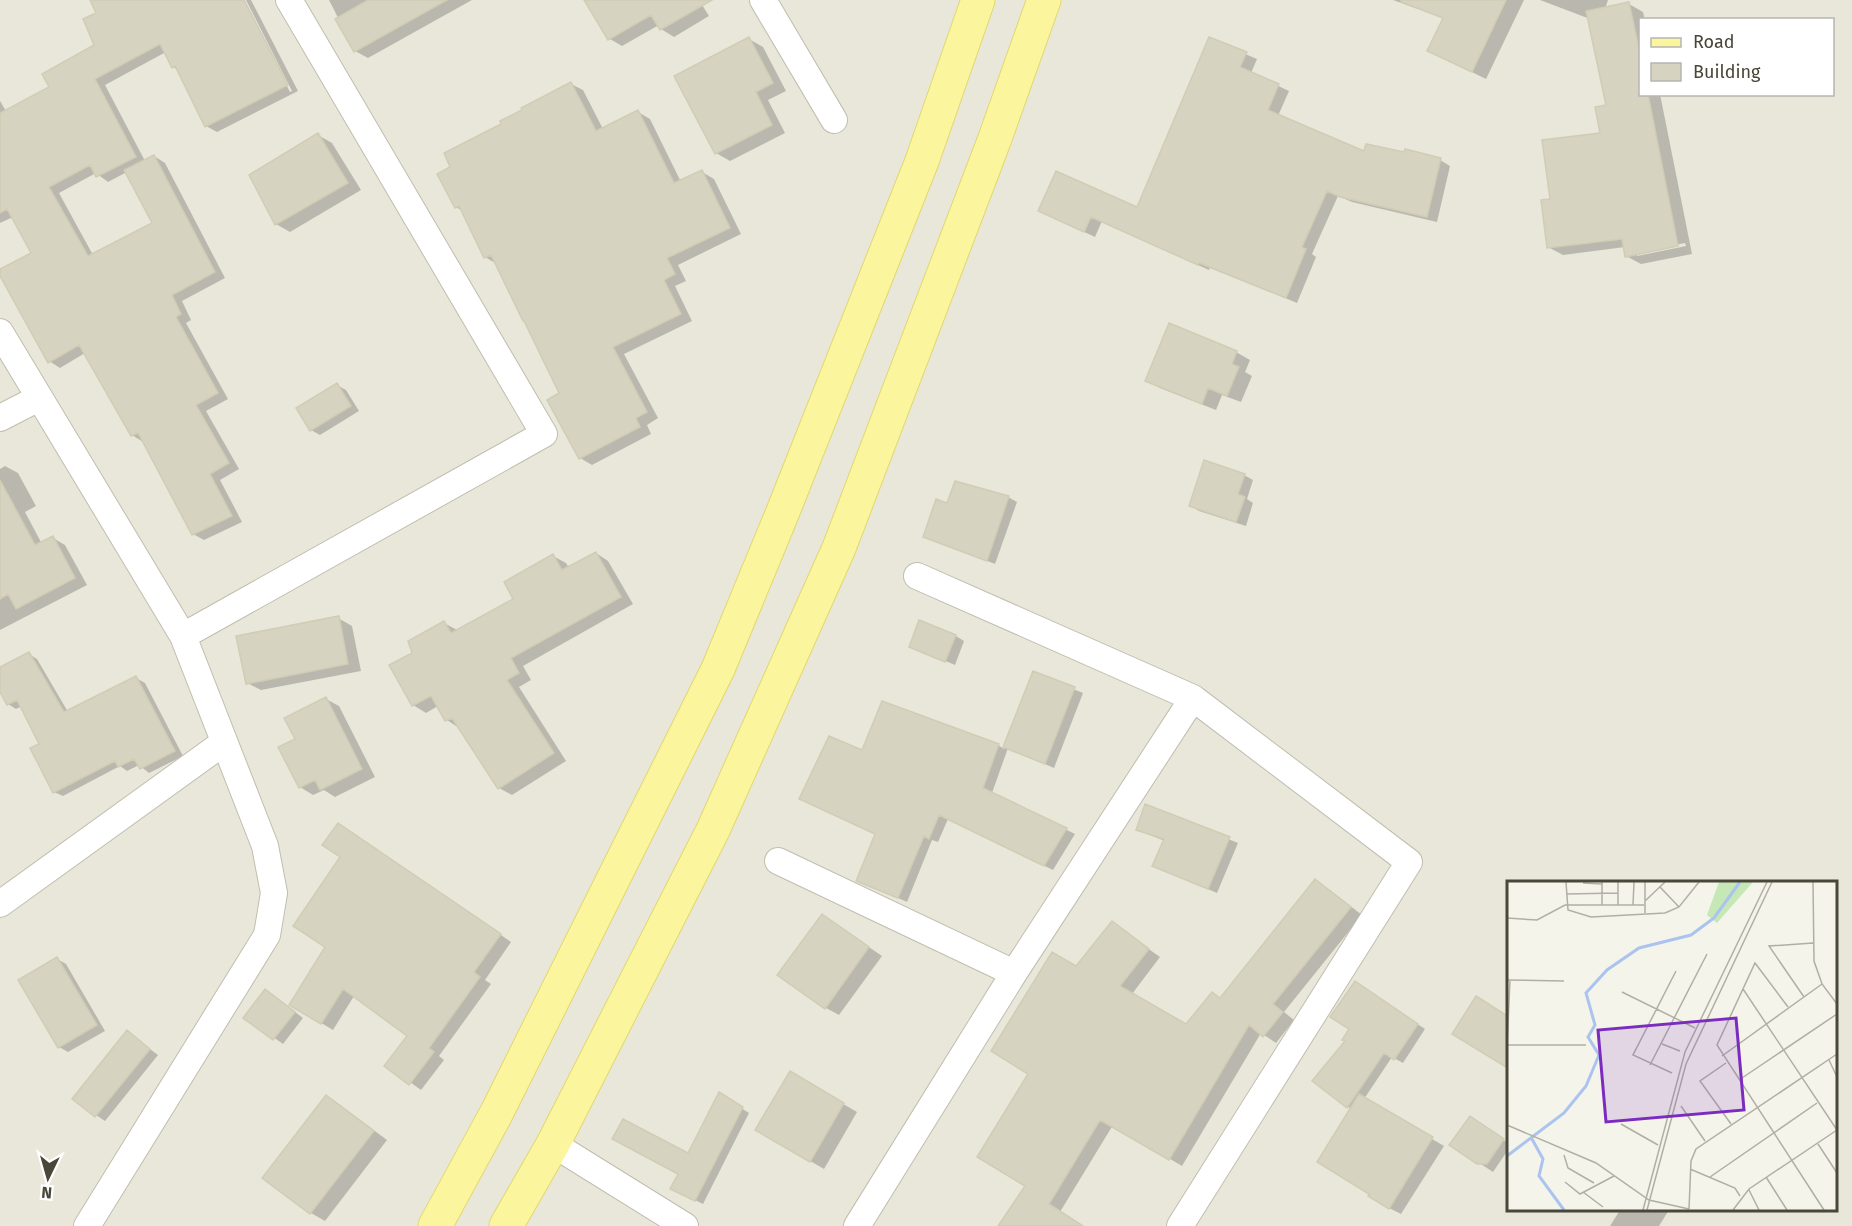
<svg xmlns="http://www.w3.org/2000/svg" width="1852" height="1226" font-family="'Fira Sans',sans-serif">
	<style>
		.residential { fill: #e9e7da; fill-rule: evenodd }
		.shadow { fill: #0003; fill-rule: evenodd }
		.building { fill: #d6d3c1; stroke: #d1ccb4; stroke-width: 1.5 }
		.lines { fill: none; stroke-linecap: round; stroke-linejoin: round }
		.minor-casing { stroke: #c0beae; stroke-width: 28 }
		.primary-casing { stroke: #e1d86e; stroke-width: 35 }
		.minor { stroke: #fff; stroke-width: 26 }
		.primary { stroke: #fbf69e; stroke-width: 33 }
		.inset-river { fill: none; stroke: #abc3ef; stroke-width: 3 }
		.inset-road { fill: none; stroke: #b0afa4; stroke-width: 1.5 }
		.view { fill: #7b2cbf; fill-opacity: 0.15; stroke: #7b2cbf; stroke-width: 3 }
		.inset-edge { fill: none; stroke: #494739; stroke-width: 3 }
	</style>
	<rect width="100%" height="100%" fill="#f5f4eb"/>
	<!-- residential -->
	<path class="residential" d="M 0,0 L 1852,0 L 1852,1226 L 0,1226 ZM 1640,20 L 1832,20 L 1832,94 L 1640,94 ZM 1508,882 L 1836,882 L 1836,1210 L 1508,1210 Z"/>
	<!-- shadow -->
	<path class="shadow" d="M 92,0 L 243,0 L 290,92 L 292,91 L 246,0 L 251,0 L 298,91 L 217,132 L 206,126 L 179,70 L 173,67 L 166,52 L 105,85 L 145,161 L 154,156 L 165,163 L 225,278 L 182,301 L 191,320 L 186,323 L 228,399 L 206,411 L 239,469 L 220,480 L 242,522 L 204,540 L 193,534 L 143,442 L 132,435 L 85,353 L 60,368 L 49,361 L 0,273 L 0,271 L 33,253 L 13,217 L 0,223 L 0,101 L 6,111 L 51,88 L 96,46 L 98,13 ZM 127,172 L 154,224 L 93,255 L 59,193 L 96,173 L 108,182 Z
		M 329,0 L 472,0 L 368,58 L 355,51 Z
		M 586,0 L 699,0 L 709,16 L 674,37 L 661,29 L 659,25 L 622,46 L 610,39 Z
		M 1393,0 L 1421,0 L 1418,9 Z
		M 1453,0 L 1524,0 L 1486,79 L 1443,58 Z
		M 1540,0 L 1608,0 L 1605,9 L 1629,4 L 1643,12 L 1645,20 L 1640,20 L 1640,94 L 1660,94 L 1692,254 L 1641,264 L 1626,256 L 1625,247 L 1563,255 L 1548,247 L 1552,200 L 1602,134 L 1607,106 L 1590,19 ZM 1685,243 L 1686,246 L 1637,256 L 1637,253 Z
		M 749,39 L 763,47 L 786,91 L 768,100 L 785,133 L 730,161 L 716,153 Z
		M 1210,39 L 1257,59 L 1251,73 L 1289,91 L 1278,116 L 1365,153 L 1440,160 L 1450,166 L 1437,222 L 1352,202 L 1338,196 L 1312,254 L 1316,257 L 1297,303 L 1210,267 L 1209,270 L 1102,221 L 1095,237 L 1050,216 L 1137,209 Z
		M 571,84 L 583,90 L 603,129 L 638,112 L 650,119 L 681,182 L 702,172 L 714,179 L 741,234 L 678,265 L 686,281 L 675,286 L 692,321 L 624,354 L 658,418 L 647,425 L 651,434 L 592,465 L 580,458 L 561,394 L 497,264 L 485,257 L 464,212 L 456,207 L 452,167 L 503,124 Z
		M 318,135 L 332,143 L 361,190 L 290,232 L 276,224 Z
		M 1236,352 L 1250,360 L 1245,372 L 1252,376 L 1241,402 L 1222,395 L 1216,410 L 1160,388 L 1147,380 Z
		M 337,385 L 346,390 L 359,411 L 320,435 L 311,430 Z
		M 5,466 L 18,473 L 36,506 L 25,512 L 42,544 L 53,538 L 65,545 L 87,585 L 0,630 L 0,469 Z
		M 1244,475 L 1253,480 L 1247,499 L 1253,503 L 1246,526 L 1199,511 L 1191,506 Z
		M 1008,497 L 1017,502 L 995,564 L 925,536 L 948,505 Z
		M 596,553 L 608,561 L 633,604 L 523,666 L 531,680 L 519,687 L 566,761 L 512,795 L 499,788 L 459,728 L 447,720 L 438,706 L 426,713 L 413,705 L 414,654 L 444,623 L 457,630 L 515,599 L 553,556 L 566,563 L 569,568 Z
		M 338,618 L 352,626 L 361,671 L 261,690 L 247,683 Z
		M 956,636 L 964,641 L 955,665 L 910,646 Z
		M 29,654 L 37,659 L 68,712 L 136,678 L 145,683 L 183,756 L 149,773 L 139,765 L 127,771 L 120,766 L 63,796 L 54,792 L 41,744 L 22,706 L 16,709 L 8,704 L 0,689 L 0,669 Z
		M 1034,673 L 1083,693 L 1054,768 L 1008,748 L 992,793 L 1075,834 L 1053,870 L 948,819 L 938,842 L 932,840 L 907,902 L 858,880 L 876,835 L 863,752 L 998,745 L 1004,749 Z
		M 326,699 L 339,706 L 375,777 L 335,797 L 324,790 L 313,795 L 300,787 L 297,740 Z
		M 1146,806 L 1238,843 L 1217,893 L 1154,866 L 1165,841 L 1137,830 Z
		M 350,831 L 511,942 L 485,980 L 491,984 L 439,1056 L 444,1060 L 421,1090 L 386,1065 L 409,1036 L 354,996 L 333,1030 L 291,1005 L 327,947 L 342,857 Z
		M 1315,881 L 1327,888 L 1362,915 L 1284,1012 L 1294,1020 L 1276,1043 L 1261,1033 L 1182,1166 L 1113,1125 L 1060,1212 L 1082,1226 L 1000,1226 L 1027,1185 L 1030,1073 L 1077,968 L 1112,923 L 1160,957 L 1132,994 L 1187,1026 L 1221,999 Z
		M 835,924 L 882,956 L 839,1015 L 826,1008 Z
		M 57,959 L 66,964 L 105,1031 L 68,1052 L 59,1047 L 20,980 Z
		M 1363,988 L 1425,1029 L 1403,1063 L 1392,1057 L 1364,1099 L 1444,1146 L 1401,1214 L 1389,1208 L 1352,1109 L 1348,1107 L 1347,1041 Z
		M 274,996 L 303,1018 L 283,1044 L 245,1017 Z
		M 127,1032 L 158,1055 L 105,1121 L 96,1115 Z
		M 790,1073 L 857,1112 L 824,1169 L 757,1130 Z
		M 719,1094 L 749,1113 L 703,1204 L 679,1192 L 680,1173 Z
		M 326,1097 L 340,1105 L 387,1140 L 325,1221 L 311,1213 L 264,1177 Z
		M 1479,1123 L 1508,1143 L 1508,1150 L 1493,1172 L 1452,1145 Z
		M 1620,1210 L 1669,1210 L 1659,1226 L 1610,1226 Z"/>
	<!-- building -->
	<path class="building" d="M 90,0 L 244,0 L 288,85 L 205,127 L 175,66 L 172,68 L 160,44 L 95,79 L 136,157 L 96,177 L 90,165 L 49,187 L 88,256 L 152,223 L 124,170 L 154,155 L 215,272 L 172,295 L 181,314 L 176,317 L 218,393 L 196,405 L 229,463 L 210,474 L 232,516 L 192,535 L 138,433 L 131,436 L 79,345 L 48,363 L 0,276 L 0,269 L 31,253 L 7,209 L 0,213 L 0,113 L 49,87 L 42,74 L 94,45 L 83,19 L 96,13 Z
		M 368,0 L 447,0 L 354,52 L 335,19 Z
		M 584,0 L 712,0 L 660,30 L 651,15 L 608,40 Z
		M 1401,0 L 1506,0 L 1472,72 L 1427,51 L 1443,18 L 1401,2 Z
		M 1629,2 L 1641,58 L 1641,94 L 1648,94 L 1678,246 L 1625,257 L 1622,239 L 1547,248 L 1541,200 L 1550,199 L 1542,140 L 1600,133 L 1595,107 L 1606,105 L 1586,11 Z
		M 749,37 L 773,83 L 756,92 L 772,125 L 715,154 L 674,76 Z
		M 1209,37 L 1247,52 L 1240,67 L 1279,84 L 1268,110 L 1364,151 L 1366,144 L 1404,152 L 1405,149 L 1441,158 L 1427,217 L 1340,197 L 1327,191 L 1302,247 L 1306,249 L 1286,298 L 1199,263 L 1198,265 L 1091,217 L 1084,232 L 1038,211 L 1056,171 L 1137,207 Z
		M 571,82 L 596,131 L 638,110 L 674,183 L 702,170 L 730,228 L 667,258 L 675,274 L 664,280 L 681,314 L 613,347 L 647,412 L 636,418 L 640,427 L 579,459 L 547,400 L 559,393 L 524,321 L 523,321 L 491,255 L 484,258 L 459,206 L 455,208 L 437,174 L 450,167 L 444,153 L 501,124 L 500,121 L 522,110 L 521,108 Z
		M 318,133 L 348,183 L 275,225 L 249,175 Z
		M 1169,323 L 1237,351 L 1232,364 L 1239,367 L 1227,396 L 1208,388 L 1202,404 L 1145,381 Z
		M 337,383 L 351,406 L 310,431 L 296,408 Z
		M 1204,460 L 1245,474 L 1238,494 L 1245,497 L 1236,522 L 1189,506 Z
		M 0,480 L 35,545 L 53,536 L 75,578 L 16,609 L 8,594 L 0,599 Z
		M 955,481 L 1009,496 L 987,561 L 923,537 L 936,499 L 947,503 Z
		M 596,552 L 621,597 L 511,658 L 519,673 L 507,680 L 554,753 L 498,789 L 452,718 L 445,721 L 431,696 L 412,706 L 389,665 L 412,653 L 408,641 L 444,621 L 451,633 L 513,599 L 504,582 L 553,554 L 562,570 Z
		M 339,616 L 348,664 L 246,684 L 236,636 Z
		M 919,620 L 956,635 L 945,662 L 909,647 Z
		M 29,652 L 64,712 L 136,676 L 175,751 L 140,769 L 134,759 L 118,767 L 115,761 L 53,793 L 30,748 L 39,744 L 17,700 L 7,705 L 0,692 L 0,667 Z
		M 1033,671 L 1075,687 L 1045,764 L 1003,747 Z
		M 326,697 L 362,769 L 320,790 L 315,780 L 299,788 L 278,747 L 295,739 L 284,718 Z
		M 882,701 L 999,744 L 983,788 L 1067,828 L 1044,866 L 939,815 L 929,839 L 924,836 L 898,898 L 856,881 L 875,834 L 799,799 L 829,736 L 862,750 Z
		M 1145,804 L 1230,837 L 1208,889 L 1152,866 L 1164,839 L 1136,830 Z
		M 338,823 L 501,934 L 474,972 L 480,977 L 429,1048 L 434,1052 L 409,1085 L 384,1066 L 407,1036 L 343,989 L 321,1024 L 289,1005 L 325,947 L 293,926 L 340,857 L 322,845 Z
		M 1315,879 L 1351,907 L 1273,1004 L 1283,1012 L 1263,1037 L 1249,1025 L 1169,1160 L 1100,1120 L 1049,1204 L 1083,1226 L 998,1226 L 1025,1186 L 977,1157 L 1028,1074 L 991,1051 L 1052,952 L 1076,966 L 1112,921 L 1149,949 L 1120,986 L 1186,1024 L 1212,992 L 1220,998 Z
		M 822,914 L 869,947 L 825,1009 L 777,975 Z
		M 57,957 L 97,1025 L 58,1048 L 18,980 Z
		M 1355,981 L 1418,1024 L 1394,1060 L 1384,1053 L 1347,1108 L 1312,1081 L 1345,1041 L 1342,1040 L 1349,1029 L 1330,1017 Z
		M 265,989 L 295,1012 L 273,1040 L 243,1018 Z
		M 1476,996 L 1509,1017 L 1509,1069 L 1452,1034 Z
		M 127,1030 L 150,1049 L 95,1117 L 72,1099 Z
		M 790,1071 L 844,1103 L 810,1162 L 755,1130 Z
		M 719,1092 L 743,1107 L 695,1201 L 670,1189 L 678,1174 L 612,1139 L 623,1119 L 688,1153 Z
		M 1359,1094 L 1433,1137 L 1389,1209 L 1368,1196 L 1369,1194 L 1317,1162 Z
		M 326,1095 L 374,1131 L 310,1214 L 262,1178 Z
		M 1470,1116 L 1504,1139 L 1487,1164 L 1477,1164 L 1449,1145 Z"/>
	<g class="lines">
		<defs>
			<path id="minor" d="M 763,0 L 834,120
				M 0,332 L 183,636 L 265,846 L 274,893 L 267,935 L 87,1226
				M 0,418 L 39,398
				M 917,576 L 1193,698 L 1409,862 L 1180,1226
				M 183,636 L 544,434 L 289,0
				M 778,861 L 1014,973
				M 0,904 L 223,743
				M 553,1144 L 685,1226
				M 857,1226 L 1014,973 L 1193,698"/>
			<path id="primary" d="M 435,1226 L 497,1112 L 718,669 L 782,514 L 922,161 L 978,0
				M 506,1226 L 553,1144 L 713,830 L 839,548 L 994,141 L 1044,0"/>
		</defs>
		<!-- minor casing -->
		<use href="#minor" class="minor-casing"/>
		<!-- primary casing -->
		<use href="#primary" class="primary-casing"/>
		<!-- minor -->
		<use href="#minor" class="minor"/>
		<!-- primary -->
		<use href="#primary" class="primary"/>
	</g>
	<!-- overview -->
	<g transform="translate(1507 881)">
		<rect width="330" height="330" fill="#f5f4eb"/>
		<path d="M 212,1 L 246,1 L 210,42 L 200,34 Z" fill="#c6e7b6"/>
		<path class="inset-river" d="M 25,258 L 36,278 L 32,295 L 57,329M 0,275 L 57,232 L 79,205 L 92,174 L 81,156 L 88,144 L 79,112 L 100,89 L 132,67 L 184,54 L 207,37 L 233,1"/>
		<path class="inset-road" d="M 59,1 L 61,29 L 84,36 L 158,32 L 172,26 L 192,1M 111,1 L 111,24M 306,1 L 307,80 L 315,103 L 330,123M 76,2 L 95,3M 153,6 L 172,26M 59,13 L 111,12M 138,20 L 158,1M 95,24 L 95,1M 126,24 L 127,1M 138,32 L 138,1M 0,37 L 30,39 L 58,24 L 137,24M 0,99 L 57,100M 236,108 L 330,249M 115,111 L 188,147M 297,116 L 262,65 L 306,62M 281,126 L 248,82 L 210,164 L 317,329M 155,163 L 173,170M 0,164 L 79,164M 0,164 L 3,99M 215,175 L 315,103M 322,179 L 330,196M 219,182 L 193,200 L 224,243M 143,184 L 200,73M 165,192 L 126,174 L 169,90M 232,199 L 330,133M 174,225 L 198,260M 114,243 L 151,264M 0,244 L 89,282 L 142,319 L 182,328M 311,263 L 330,292M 57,274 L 61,287 L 87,302M 183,288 L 228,307 L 233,315M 203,296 L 310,222M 259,296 L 280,329M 58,301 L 73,313 L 107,295M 242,309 L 252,329M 76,311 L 96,326M 182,328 L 184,280 L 189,268 L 330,173M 136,329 L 178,171 L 260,1M 140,329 L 179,183 L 265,1M 226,329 L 242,308 L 330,249"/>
		<path class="view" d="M 229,137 L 237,229 L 99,241 L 91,149 Z"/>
		<rect width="330" height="330" class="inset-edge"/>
	</g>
	<!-- legend -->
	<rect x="1639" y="18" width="195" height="78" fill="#ffffff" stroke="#b6b5b0" stroke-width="1.5"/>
	<rect x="1651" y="38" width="30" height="9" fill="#fbf69e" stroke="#b6b5b0" stroke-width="1.5"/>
	<text x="1693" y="48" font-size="18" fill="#494739">Road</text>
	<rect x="1651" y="63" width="30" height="18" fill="#d6d3c1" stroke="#b6b5b0" stroke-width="1.5"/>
	<text x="1693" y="78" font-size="18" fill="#494739">Building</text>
	<!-- north arrow -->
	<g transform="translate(48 1178) rotate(185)" stroke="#ffffff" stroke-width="4.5" paint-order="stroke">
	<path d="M0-4.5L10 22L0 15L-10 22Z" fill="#494739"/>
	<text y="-9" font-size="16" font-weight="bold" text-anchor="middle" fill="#494739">N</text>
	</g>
</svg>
